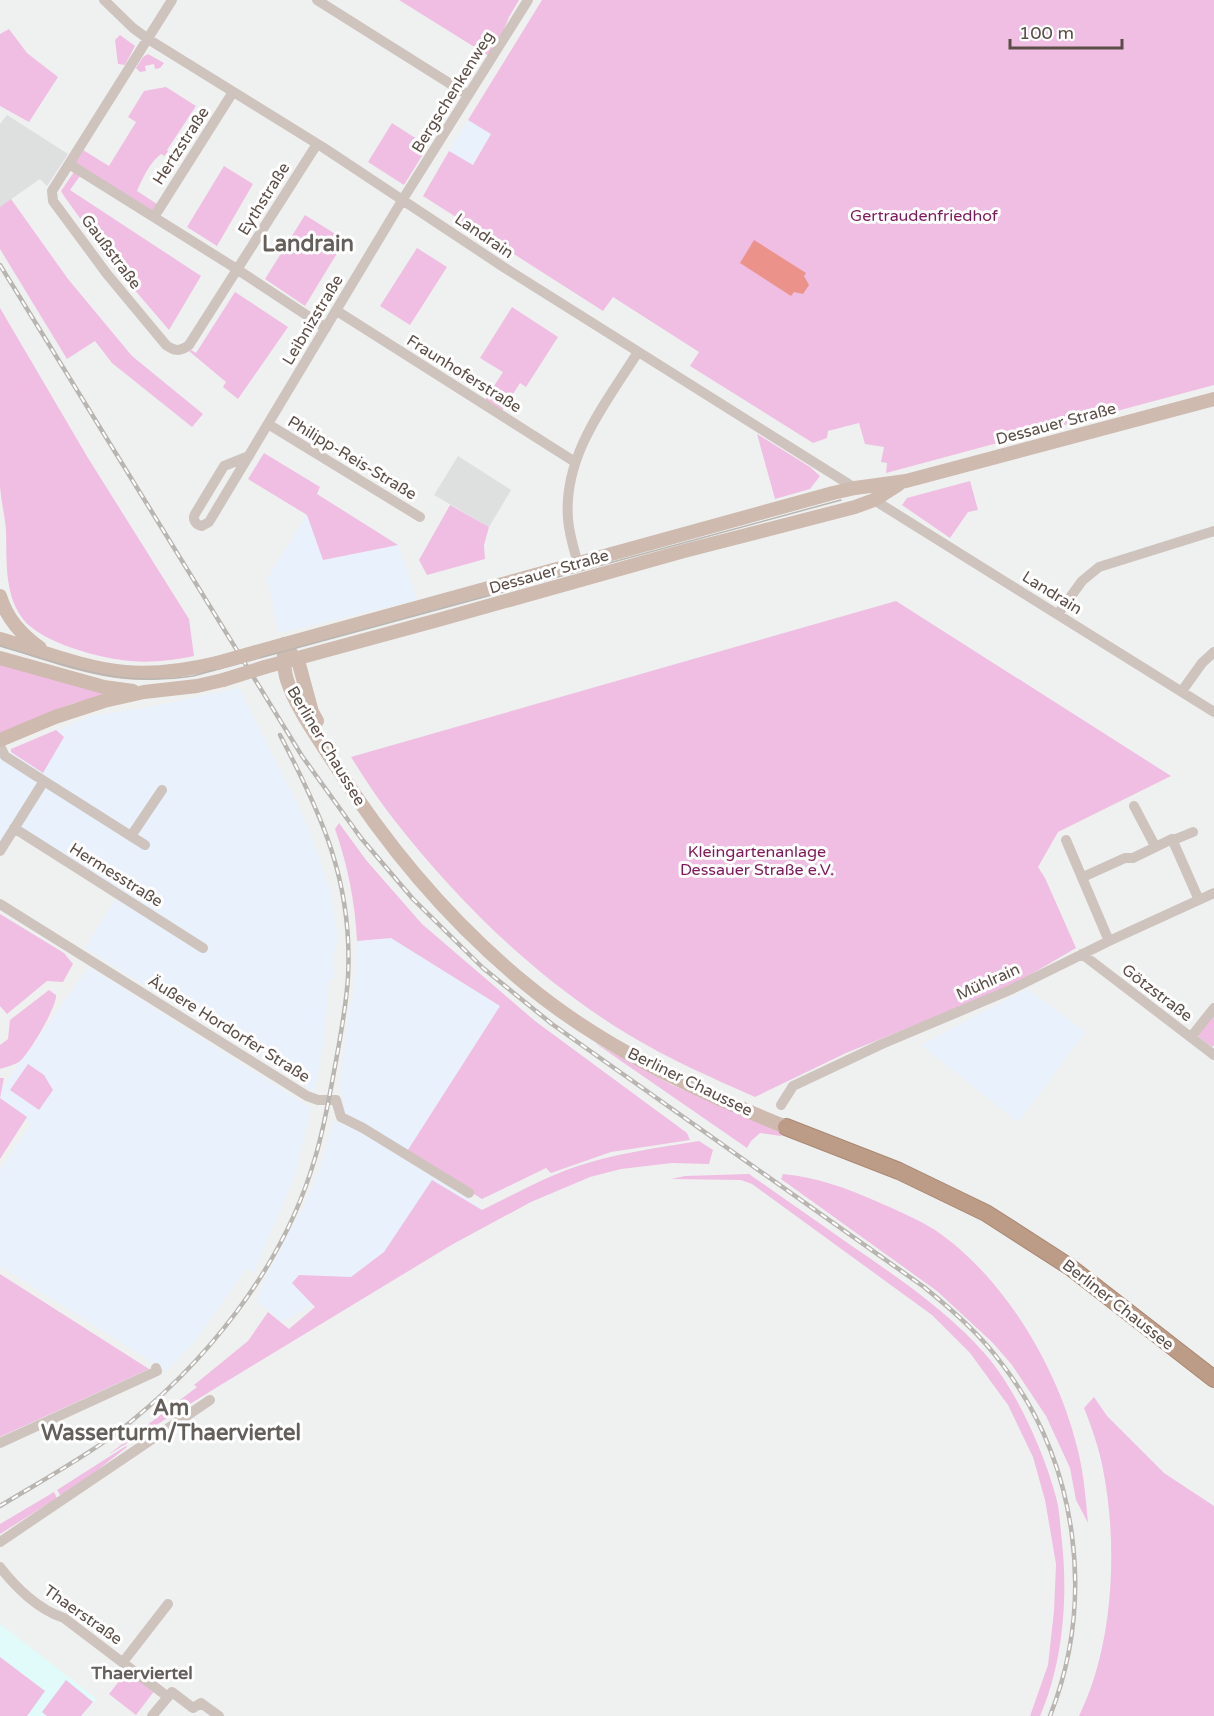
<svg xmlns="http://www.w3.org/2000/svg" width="1214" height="1716" font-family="'Varela Round',sans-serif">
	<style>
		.commercial { fill: #e9f1fc }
		.education { fill: #dedfdf }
		.medical { fill: #e0fbf9 }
		.green { fill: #efbee2 }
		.water { fill: #eb928b }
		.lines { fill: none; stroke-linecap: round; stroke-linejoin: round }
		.highway-casing { stroke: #a98772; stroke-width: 18 }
		.minor { stroke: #cec3bd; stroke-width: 10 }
		.major { stroke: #cebaaf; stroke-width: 14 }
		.highway { stroke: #bd9c87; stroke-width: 16 }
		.tram { stroke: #b9b5b1; stroke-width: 1.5 }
		.rail-casing { stroke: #b9b5b1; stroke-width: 4.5 }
		.rail { stroke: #fff; stroke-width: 2; stroke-dasharray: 7; stroke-linecap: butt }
		.major-bridge { stroke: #cebaaf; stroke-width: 14 }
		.labels { text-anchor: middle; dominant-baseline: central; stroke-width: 6; stroke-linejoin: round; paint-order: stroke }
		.street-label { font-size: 16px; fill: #5c4e47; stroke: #fff }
		.park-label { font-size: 16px; fill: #7e1859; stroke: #fff }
		.neighbourhood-label { font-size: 18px; font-weight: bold; fill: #645f5b; stroke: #fff }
		.district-label { font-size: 22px; font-weight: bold; fill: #645f5b; stroke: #fff }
	</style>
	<rect width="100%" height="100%" fill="#eff1f1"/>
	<!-- commercial -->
	<path class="commercial" d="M 468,120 L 491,134 L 472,165 L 449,151 Z
		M 307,515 L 324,560 L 398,545 L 417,600 L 279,633 L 267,579 Z
		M 239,688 L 303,815 L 331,892 L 338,940 L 333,956 L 335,978 L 329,979 L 325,1031 L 315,1092 L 85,948 L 116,898 L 205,953 L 210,946 L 12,822 L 0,842 L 0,756 L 90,716 L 150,707 Z
		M 391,938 L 500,1006 L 406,1153 L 345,1114 L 340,1088 L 348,1015 L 354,990 L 357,941 Z
		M 89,967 L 311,1108 L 295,1175 L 254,1272 L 246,1269 L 195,1341 L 166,1371 L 0,1266 L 0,1171 L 31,1124 L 0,1103 L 0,1091 Z
		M 1027,989 L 1085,1032 L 1018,1122 L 921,1045 Z
		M 334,1121 L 358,1131 L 481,1207 L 282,1322 L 256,1300 L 269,1270 L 305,1203 L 321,1165 Z"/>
	<!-- education -->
	<path class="education" d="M 7,115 L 68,154 L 47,186 L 40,179 L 0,207 L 0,124 Z
		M 458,456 L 511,490 L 489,527 L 434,495 Z"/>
	<!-- medical -->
	<path class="medical" d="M 0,1624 L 97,1699 L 81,1716 L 0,1716 Z"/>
	<!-- green -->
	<path class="green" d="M 399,0 L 519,0 L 509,17 L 492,58 Z
		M 542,0 L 1214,0 L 1214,385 L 886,473 L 887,463 L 881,462 L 884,447 L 865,444 L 859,423 L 828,431 L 827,438 L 813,443 L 690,366 L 699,352 L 613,297 L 603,311 L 423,196 L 449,151 L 473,165 L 491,134 L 468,120 Z
		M 9,29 L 27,53 L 58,77 L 29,122 L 0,106 L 0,34 Z
		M 120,35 L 135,46 L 125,65 L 118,64 L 115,40 Z
		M 148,54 L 164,63 L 160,68 L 155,69 L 154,64 L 145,66 L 146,71 L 140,72 L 136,68 L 143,57 Z
		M 166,87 L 196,106 L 167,150 L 168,151 L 165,156 L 161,154 C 150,162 142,179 137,191 L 157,204 L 151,214 L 74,165 L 83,150 L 109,166 L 136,122 L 128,117 L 144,91 Z
		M 392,123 L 428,146 L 404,185 L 368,162 Z
		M 224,166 L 253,184 L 217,246 L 187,227 Z
		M 74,172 L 80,176 L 70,190 L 201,276 L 169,330 L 115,267 L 64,196 L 61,191 Z
		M 11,199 L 68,279 L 132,356 L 203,414 L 192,427 L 112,363 L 95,341 L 67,359 L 0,249 L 0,207 Z
		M 305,215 L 345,240 L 305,306 L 265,279 Z
		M 417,248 L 447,267 L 410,325 L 380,306 Z
		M 235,292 L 288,327 L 238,399 L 223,387 L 226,382 L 189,351 L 191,350 L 196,353 Z
		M 512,307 L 558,337 L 526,387 L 520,383 L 502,411 L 485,400 L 503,372 L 480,358 Z
		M 0,308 L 88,458 L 189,619 L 194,656 C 174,660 152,663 131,661 C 102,659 41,643 23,619 C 4,594 7,561 6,531 C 5,516 1,501 0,486 C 0,467 0,446 0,427 C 0,387 0,348 0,308 Z
		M 757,434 L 810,467 L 820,476 L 810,489 L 775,499 Z
		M 264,453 L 320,487 L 317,494 L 398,545 L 323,560 L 307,515 L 248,479 Z
		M 970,481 L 978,510 L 968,512 L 950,538 L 902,505 L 907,498 Z
		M 450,505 L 489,527 L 484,545 L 485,559 L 427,575 L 419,560 Z
		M 896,601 L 1171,776 L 1058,832 L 1038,867 L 1045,878 L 1076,948 L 1009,987 L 846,1053 L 755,1097 C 712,1078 669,1059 629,1035 C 538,980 460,904 395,821 C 379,801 365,779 351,757 Z
		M 0,662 L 112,693 L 71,704 L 0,733 Z
		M 56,730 L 64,737 L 43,773 L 11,752 L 11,749 Z
		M 339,823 L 366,860 L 422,924 L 535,1021 L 687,1133 L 690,1140 L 611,1152 L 551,1173 L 546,1168 L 482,1199 L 406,1153 L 500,1006 L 391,938 L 357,941 C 355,902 348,866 335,829 Z
		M 0,914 L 64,953 L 73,964 L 63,982 L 47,981 L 7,1014 L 0,1006 Z
		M 49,990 L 56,995 C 58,1005 28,1056 19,1062 C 14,1065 6,1067 0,1069 L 0,1045 L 8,1039 L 10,1020 Z
		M 1214,1013 L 1214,1045 L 1212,1047 L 1196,1035 Z
		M 595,1043 L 672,1085 L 783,1133 L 781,1136 L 760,1133 L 751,1141 L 747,1148 Z
		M 28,1064 L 44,1075 L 53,1090 L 39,1110 L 10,1090 Z
		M 0,1078 L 4,1078 L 0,1098 L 27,1117 L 0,1159 Z
		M 699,1141 L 713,1150 L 709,1164 L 672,1163 L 621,1169 L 590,1177 L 531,1202 L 453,1244 L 219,1386 L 108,1455 L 197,1387 L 194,1385 L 248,1341 L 268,1312 L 289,1329 L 315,1307 L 292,1283 L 299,1275 L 351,1277 L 384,1252 L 432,1180 L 482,1210 C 513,1195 543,1178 575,1167 C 615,1153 658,1148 699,1141 Z
		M 749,1174 C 782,1197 816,1221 849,1244 C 897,1277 948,1311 986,1355 C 1017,1391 1044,1452 1056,1497 C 1060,1511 1060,1527 1062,1542 C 1068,1599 1063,1663 1040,1716 L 1030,1716 L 1048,1665 L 1054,1611 L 1056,1564 L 1045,1500 L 1033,1457 L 1008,1405 L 970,1353 L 932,1315 L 752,1184 L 741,1180 L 671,1179 L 685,1176 Z
		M 783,1174 C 816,1177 847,1188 878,1202 C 897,1210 917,1219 935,1230 C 1006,1278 1061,1373 1079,1455 C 1084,1477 1086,1500 1088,1523 L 1076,1500 L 1070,1468 L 1046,1416 L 1012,1365 L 993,1343 L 937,1291 L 781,1179 Z
		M 0,1274 L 149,1369 L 0,1437 Z
		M 1094,1397 L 1107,1416 L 1164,1473 L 1214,1506 L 1214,1716 L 1079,1716 C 1114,1646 1118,1545 1103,1469 C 1099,1448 1092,1428 1084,1408 Z
		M 126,1446 L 127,1447 L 62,1498 L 57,1490 Z
		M 54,1492 L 57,1498 L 0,1534 L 0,1524 Z
		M 0,1657 L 45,1691 L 27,1716 L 0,1716 Z
		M 128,1670 L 155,1690 L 136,1715 L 109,1694 Z
		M 66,1680 L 93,1702 L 81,1716 L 47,1716 L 42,1712 Z"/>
	<!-- water -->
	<path class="water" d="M 754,240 L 806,273 L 804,276 L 809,285 L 803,294 L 794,292 L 791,296 L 740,263 Z"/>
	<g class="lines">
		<defs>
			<path id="highway" d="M 786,1127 L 899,1171 L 986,1213 L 1070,1267 L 1214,1379"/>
		</defs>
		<!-- highway casing -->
		<use href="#highway" class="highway-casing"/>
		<!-- minor -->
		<path class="minor" d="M 104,0 L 133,28 L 148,39 L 324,148 L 505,268 L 855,488
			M 172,0 L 52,191 L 53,201 L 107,274 L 166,345 C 174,351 180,352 189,345 L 317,144
			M 317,0 L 468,95
			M 69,164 L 232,266 L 326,328
			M 154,217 L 233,92
			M 337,311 L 575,462
			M 268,424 L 420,517
			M 249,456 L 224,466 L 195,514 C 192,520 196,525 202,526 L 209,522 L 403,199 L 528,0
			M 874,500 L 1214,712
			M 578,564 C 574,549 569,534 568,519 C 563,455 606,403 638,352
			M 1058,614 L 1082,581 L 1099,567 L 1214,531
			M 1182,691 L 1202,663 L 1214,652
			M 0,746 L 5,756 L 44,781
			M 1134,806 L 1155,846
			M 14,828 L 203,948
			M 131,836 L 162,790
			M 1172,839 L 1176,839 L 1193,832
			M 1066,840 L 1109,941
			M 0,851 L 44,781 L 145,845
			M 1083,877 L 1125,858 L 1133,858 L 1172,839 L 1199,900
			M 0,904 L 307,1096 L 318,1100 L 336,1100 L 341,1117 L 363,1128 L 469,1193
			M 1082,954 L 1214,1055
			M 1191,1037 L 1214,1008
			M 781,1105 L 793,1086 L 882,1044 L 1010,990 L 1109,941 L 1214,893
			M 0,1443 L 157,1371 L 156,1368
			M 0,1542 L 210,1400
			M 0,1567 C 16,1588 39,1610 64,1618 L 168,1697
			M 123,1662 L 168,1604
			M 152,1716 L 172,1692 L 193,1708 L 201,1703 L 219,1716"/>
		<!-- major -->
		<path class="major" d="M 0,596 C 7,619 21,634 40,648
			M 0,639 C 41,651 83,668 125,672 C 156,675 187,670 217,663
			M 284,644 C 284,656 283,668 287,680 C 295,706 319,740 334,763 C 387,847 450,922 527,985 C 603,1048 695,1090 786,1127
			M 284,644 L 299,664 L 312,712 L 317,721
			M 256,652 L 833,493 L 855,488 L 906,481 L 1214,399
			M 0,658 L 104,687 L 133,691
			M 265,667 L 438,620 L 684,551 L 855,507 L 874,500 L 899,484
			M 0,740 L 55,717 L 104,701 L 144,692 L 197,686 L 223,680"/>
		<!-- highway -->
		<use href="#highway" class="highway"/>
		<!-- tram -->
		<path class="tram" d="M 0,646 C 68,666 120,688 193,676 L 841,500"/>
		<defs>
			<path id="rail" d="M 0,265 L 302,756 L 361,838 L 413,899 L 483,968 L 552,1024 L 924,1287 C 952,1310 980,1334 1002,1364 C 1078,1463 1096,1600 1050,1716
				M 0,1506 C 38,1483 78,1461 114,1435 C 204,1366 283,1269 315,1158 C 323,1132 328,1104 333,1077 C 339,1044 346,1010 348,977 C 353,883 322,815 280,735"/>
		</defs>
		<!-- rail casing -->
		<use href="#rail" class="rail-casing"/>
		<!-- rail -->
		<use href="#rail" class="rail"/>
		<!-- major-bridge -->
		<path class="major-bridge" d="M 217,663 L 256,652
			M 223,680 L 265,667"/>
	</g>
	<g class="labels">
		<!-- street labels -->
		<g class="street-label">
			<text transform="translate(453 92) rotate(-58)">Bergschenkenweg</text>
			<text transform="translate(181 146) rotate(-57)">Hertzstraße</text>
			<text transform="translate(264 199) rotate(-58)">Eythstraße</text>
			<text transform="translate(484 236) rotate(34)">Landrain</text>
			<text transform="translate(111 252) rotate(53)">Gaußstraße</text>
			<text transform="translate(313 320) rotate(-59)">Leibnizstraße</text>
			<text transform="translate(464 374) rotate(32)">Fraunhoferstraße</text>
			<text transform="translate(1056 424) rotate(-15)">Dessauer Straße</text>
			<text transform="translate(352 458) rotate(31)">Philipp-Reis-Straße</text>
			<text transform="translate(549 572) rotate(-16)">Dessauer Straße</text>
			<text transform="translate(1052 593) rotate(32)">Landrain</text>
			<text transform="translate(326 746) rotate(59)">Berliner Chaussee</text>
			<text transform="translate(116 875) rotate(32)">Hermesstraße</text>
			<text transform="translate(988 982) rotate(-24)">Mühlrain</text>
			<text transform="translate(1157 993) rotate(37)">Götzstraße</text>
			<text transform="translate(229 1029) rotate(32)">Äußere Hordorfer Straße</text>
			<text transform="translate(690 1082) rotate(26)">Berliner Chaussee</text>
			<text transform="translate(1118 1305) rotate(38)">Berliner Chaussee</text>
			<text transform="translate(83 1615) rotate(35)">Thaerstraße</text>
		</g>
		<!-- park labels -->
		<g class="park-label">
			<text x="924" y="216">Gertraudenfriedhof</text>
			<text x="757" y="852">Kleingartenanlage<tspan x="757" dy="18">Dessauer Straße e.V.</tspan></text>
		</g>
		<!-- neighbourhood labels -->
		<g class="neighbourhood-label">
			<text x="142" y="1673">Thaerviertel</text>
		</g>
		<!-- district labels -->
		<g class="district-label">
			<text x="308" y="244">Landrain</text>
			<text x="171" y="1408">Am<tspan x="171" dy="25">Wasserturm/Thaerviertel</tspan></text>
		</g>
	</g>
	<!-- scale -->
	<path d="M1010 39v9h112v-9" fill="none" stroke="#5c4e47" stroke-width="3"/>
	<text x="1019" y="39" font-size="18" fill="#5c4e47" stroke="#ffffff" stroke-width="4.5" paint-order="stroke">100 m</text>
</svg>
